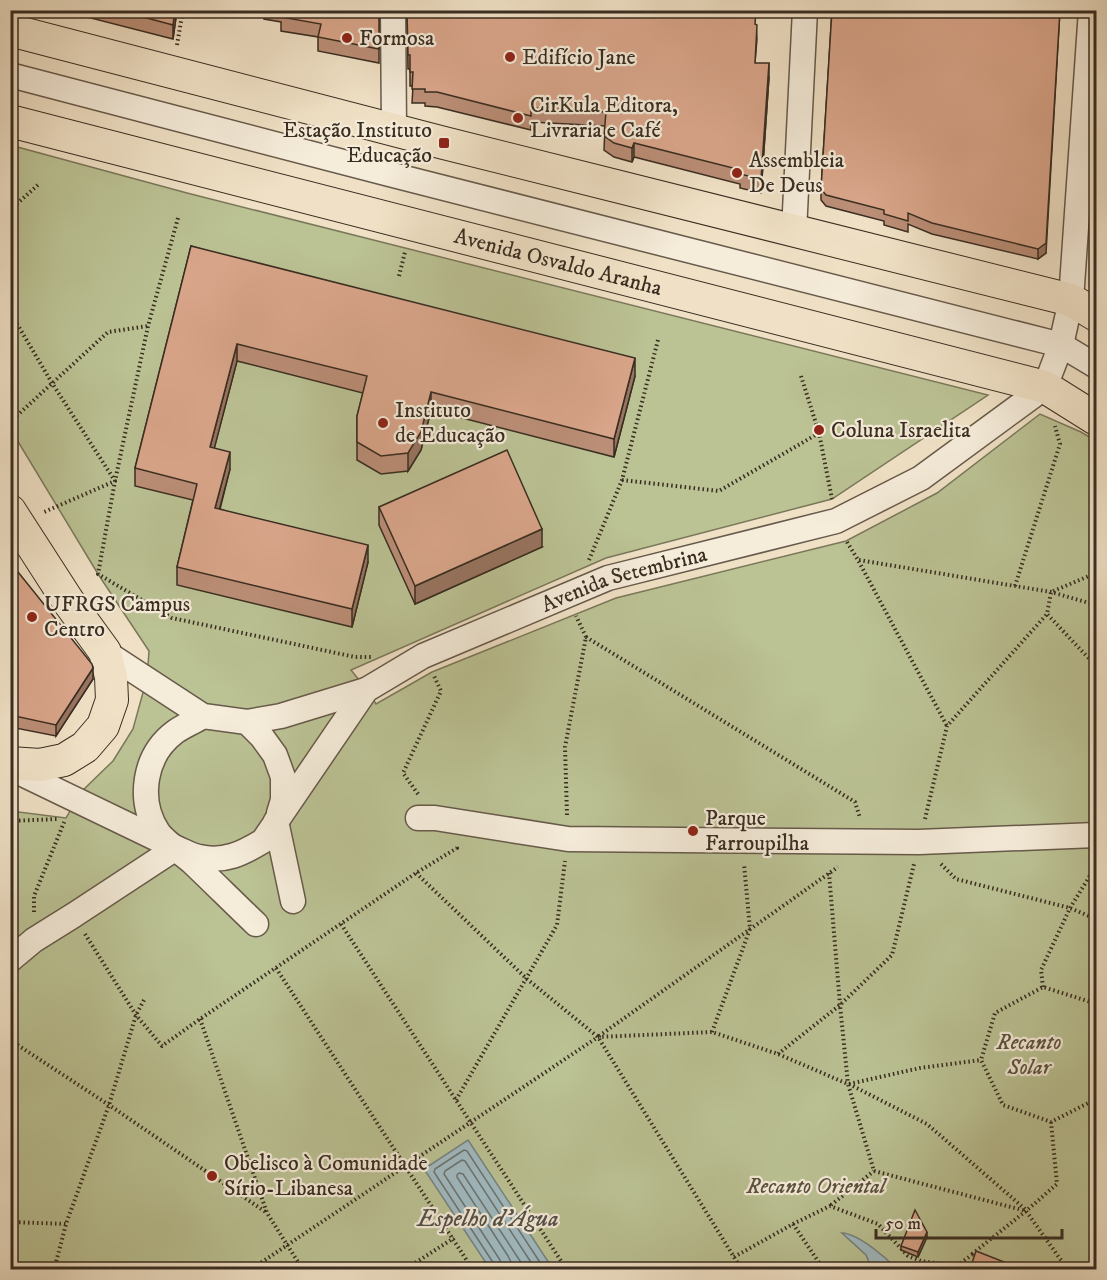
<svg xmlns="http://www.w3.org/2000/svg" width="1107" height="1280" font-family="'IM FELL DW Pica',serif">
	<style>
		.green { fill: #bbc294; stroke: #7a785a; stroke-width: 1.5 }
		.water { fill: #a0bac1; stroke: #778281; stroke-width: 1.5 }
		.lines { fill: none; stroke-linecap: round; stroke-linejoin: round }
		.shore { stroke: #6c7471; stroke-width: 1.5 }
		.minor-casing { stroke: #675a4a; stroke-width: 27 }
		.major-casing { stroke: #392d21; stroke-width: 34 }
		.path { stroke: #392d21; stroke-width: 4; stroke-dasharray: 1.5 3; stroke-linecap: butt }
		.minor { stroke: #f5ecda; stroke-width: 24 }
		.major { stroke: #f0e1c6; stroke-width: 32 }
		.wall { fill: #bb8e77; stroke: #392d21; stroke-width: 1.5 }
		.shaded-wall { fill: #987461; stroke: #392d21; stroke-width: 1.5 }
		.building { fill: #d9a58a; stroke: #392d21; stroke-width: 1.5 }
		.poi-dot { fill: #8f2418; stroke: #f5ecda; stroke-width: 2 }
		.labels { text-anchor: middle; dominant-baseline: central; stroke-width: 4.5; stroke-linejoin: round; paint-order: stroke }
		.poi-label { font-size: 22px; fill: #392d21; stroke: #f5ecda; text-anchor: start }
		.street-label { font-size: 22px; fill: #392d21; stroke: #f5ecda }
		.park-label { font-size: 22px; font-style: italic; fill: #5a523e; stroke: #f5ecda }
		.water-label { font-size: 24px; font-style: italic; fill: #535049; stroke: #f5ecda }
	</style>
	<rect width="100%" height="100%" fill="#f0e1c6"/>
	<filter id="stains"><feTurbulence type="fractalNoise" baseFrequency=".00333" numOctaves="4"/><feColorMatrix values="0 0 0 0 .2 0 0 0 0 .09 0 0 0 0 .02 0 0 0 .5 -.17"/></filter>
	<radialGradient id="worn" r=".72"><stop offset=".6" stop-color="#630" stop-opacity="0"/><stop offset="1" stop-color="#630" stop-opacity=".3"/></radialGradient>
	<!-- green -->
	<path class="green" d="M 10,145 L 187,193 L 988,395 L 832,499 L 606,558 L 351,670 L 367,690 L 376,704 L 432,672 L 616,598 L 846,541 L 937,493 L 1040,414 L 1081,432 L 1096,441 L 1096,1269 L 11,1269 L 11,811 L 66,818 L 81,792 L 113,761 L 133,729 L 147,678 L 149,651 L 98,574 L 11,430 Z"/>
	<!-- water -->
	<path class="water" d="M 468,1140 L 553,1269 L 490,1269 L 424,1169 Z
		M 842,1233 C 859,1234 885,1257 897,1269 L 872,1269 L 866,1255 Z"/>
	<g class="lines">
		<!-- shore -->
		<path class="shore" d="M 495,1270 L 494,1264 L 434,1172 L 435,1169 L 464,1150 L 467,1151 L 545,1270
			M 502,1270 L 500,1260 L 444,1174 L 445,1171 L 462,1160 L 465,1161 L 536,1270
			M 511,1270 L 511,1262 L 508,1256 L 457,1177 L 457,1175 L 459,1173 L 463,1174 L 526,1270"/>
		<defs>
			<g id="minor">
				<path d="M 393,10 L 394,129"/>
				<path d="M 10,75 L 389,174 L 1061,345 L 1096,366"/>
				<path d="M 794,231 L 805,10"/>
				<path d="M 105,652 L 203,716 L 247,722 L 262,737 L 275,755 L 283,777 L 283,800 L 279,813"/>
				<path d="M 203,716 C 194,722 183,726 175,732 C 144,755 137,800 158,832 C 164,841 184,855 193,863 C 214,883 235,904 256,924"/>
				<path d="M 247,722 L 281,716 L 366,690"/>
				<path id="s1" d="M 10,768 L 176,848 C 184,851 192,856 199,857 C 224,863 243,853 263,841 L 366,690 L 423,656 L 608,578 L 836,521 L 921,478 L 1045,387 L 1061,345 L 1071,300 L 1091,10"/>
				<path d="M 418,818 L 435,818 L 568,839 L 919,842 L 1096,835"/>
				<path d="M 276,821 L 293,901"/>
				<path d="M 10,960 L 34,940 L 74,915 L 176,848"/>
			</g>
			<g id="major">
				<path d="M 10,30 L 444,143 L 1071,300 L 1096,315"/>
				<path id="s2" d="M 10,121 L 1045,387 L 1096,419"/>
				<path d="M 10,511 L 68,601 L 105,652 L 111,677 L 112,700 L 103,726 L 85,747 L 64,760 L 40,765 L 10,763"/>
			</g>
		</defs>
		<!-- minor casing -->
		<use href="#minor" class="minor-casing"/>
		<!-- major casing -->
		<use href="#major" class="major-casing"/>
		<!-- path -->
		<path class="path" d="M 177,45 L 183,10
			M 10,210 L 40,183
			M 178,218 L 148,326 L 115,481 L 98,574 L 172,618 L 355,657 L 372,657
			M 399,276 L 405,252
			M 10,312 L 52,383 L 115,481 L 44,512
			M 801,376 L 819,433 L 832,499
			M 10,422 L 108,332 L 148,326
			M 622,480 L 719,491 L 819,433
			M 847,542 L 858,560 L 947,726
			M 589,560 L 622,480 L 658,340
			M 859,560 L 1051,592 L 1096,605
			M 1096,573 L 1051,592 L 1047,614 L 1096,666
			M 1015,586 L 1060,444 L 1055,426
			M 586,637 L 855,802 L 860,818
			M 418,794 L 403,773 L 441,691 L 434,676
			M 567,815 L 565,747 L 586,637 L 576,616
			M 925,819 L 947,726 L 1047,614
			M 10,821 L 58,819
			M 941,864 L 956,879 L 1070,908 L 1096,919
			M 416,873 L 527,979 L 598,1037 L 742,1270
			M 829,873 L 840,1005 L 848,1084
			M 34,912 L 34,896 L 65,820
			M 341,924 L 567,1270
			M 85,934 L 136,1015 L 162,1046 L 200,1019 L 416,873 L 457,848 L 456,847
			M 276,968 L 473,1270
			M 1043,987 L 1041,970 L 1070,908 L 1096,866
			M 1096,1011 L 1094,1003 L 1043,987 L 995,1013 L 981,1060 L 1003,1105 L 1051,1122 L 1096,1099
			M 200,1019 L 267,1213 L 303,1270
			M 712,1032 L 750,929 L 744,864
			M 599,1036 L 838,867
			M 10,1040 L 109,1105 L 267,1213
			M 778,1054 L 840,1005 L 892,955 L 914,864
			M 849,1084 L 927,1124 L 1025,1209
			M 849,1084 L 920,1068 L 981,1060
			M 456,1100 L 557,925 L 565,861
			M 831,1205 L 874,1171
			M 10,1222 L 66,1224
			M 793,1224 L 824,1270
			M 972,1254 L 1026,1211 L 1057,1184 L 1051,1122
			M 734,1257 L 793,1224 L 830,1206 L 878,1224 L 908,1256 L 921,1261 L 957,1266 L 958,1270
			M 1000,1264 L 1014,1270
			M 957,1266 L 973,1254
			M 1014,1269 L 1021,1270
			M 54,1270 L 66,1224 L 109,1105 L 136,1015 L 144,1000
			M 250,1270 L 598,1037 L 712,1032 L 778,1054 L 848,1084 L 874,1171 L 1026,1211 L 1068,1270
			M 404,1270 L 454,1238
			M 1081,1270 L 1096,1258"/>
		<!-- minor -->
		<use href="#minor" class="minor"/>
		<!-- major -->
		<use href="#major" class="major"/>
	</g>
	<!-- wall -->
	<path class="wall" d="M 79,10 L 177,10 L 173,39 L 79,15 Z
		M 264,10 L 379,10 L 379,63 L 318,51 L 318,37 L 281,31 L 281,22 L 264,19 Z
		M 407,10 L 756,25 L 757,39 L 755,63 L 769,77 L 761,193 L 740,188 L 740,184 L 634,157 L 632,162 L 614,157 L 604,150 L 605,126 L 531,122 L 531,130 L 437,107 L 425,106 L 425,103 L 412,103 L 413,86 L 410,86 L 410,69 L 408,69 Z
		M 832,10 L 1046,253 L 1038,259 L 932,234 L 908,224 L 908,232 L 884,225 L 884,221 L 826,206 L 821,200 L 821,189 Z
		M 191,246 L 635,376 L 614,457 L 431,410 L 421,450 L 408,471 L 381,474 L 357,460 L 357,416 L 363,393 L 237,361 L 214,448 L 230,469 L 220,509 L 368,562 L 352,627 L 177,585 L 177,567 L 193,500 L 135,486 L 135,468 Z
		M 379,507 L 542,547 L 415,604 L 379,525 Z
		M 10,562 L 93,679 L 56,736 L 10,727 Z
		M 927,1237 L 918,1257 L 901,1250 L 901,1246 Z"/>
	<!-- shaded-wall -->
	<path class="shaded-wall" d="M 175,10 L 177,10 L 173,39 L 173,25 Z
		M 1060,10 L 1046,253 L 1038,259 L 1038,249 Z
		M 769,63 L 769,77 L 761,193 L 761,179 Z
		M 634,143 L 634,157 L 632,162 L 632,148 Z
		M 237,344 L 237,361 L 210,465 L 210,447 Z
		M 635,358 L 635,376 L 614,457 L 614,439 Z
		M 431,392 L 431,410 L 421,450 L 408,471 L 408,453 Z
		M 230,452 L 230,469 L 215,526 L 215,508 Z
		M 542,529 L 542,547 L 415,604 L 415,586 Z
		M 368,545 L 368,562 L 352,627 L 352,609 Z
		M 93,668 L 93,679 L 56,736 L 56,725 Z
		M 927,1232 L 927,1237 L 918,1257 L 918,1252 Z"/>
	<!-- building -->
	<path class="building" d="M 117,10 L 175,10 L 173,25 Z
		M 282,10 L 379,10 L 379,49 L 318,37 L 321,24 L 281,17 Z
		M 407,10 L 756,10 L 755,24 L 757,25 L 755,63 L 769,63 L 761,179 L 740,174 L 741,170 L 634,143 L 632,148 L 614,143 L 604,136 L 606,112 L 531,108 L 531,116 L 437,92 L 425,92 L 425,89 L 412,89 L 413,72 L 410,72 L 410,55 L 408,55 Z
		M 832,10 L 1060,10 L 1046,243 L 1038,249 L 932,223 L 908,213 L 908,221 L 884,214 L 884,210 L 826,195 L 821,189 Z
		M 191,246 L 635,358 L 614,439 L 431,392 L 421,432 L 408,453 L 381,456 L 357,442 L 357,416 L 367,376 L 237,344 L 210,447 L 230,452 L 215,508 L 368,545 L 352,609 L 177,567 L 197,484 L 135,468 Z
		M 507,450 L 542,529 L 415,586 L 379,507 Z
		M 10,562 L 92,664 L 93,668 L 56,725 L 10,715 Z
		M 915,1210 L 927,1232 L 918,1252 L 901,1246 Z
		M 976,1251 L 1004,1262 L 1002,1269 L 970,1269 Z"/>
	<!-- markers -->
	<g class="poi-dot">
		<circle cx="347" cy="38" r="6"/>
		<circle cx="510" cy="57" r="6"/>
		<circle cx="518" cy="118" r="6"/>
		<rect x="438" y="137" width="12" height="12" rx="3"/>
		<circle cx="737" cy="173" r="6"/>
		<circle cx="383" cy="423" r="6"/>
		<circle cx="819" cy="430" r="6"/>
		<circle cx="32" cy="617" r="6"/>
		<circle cx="693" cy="831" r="6"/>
		<circle cx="212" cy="1176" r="6"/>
	</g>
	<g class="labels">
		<!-- poi labels -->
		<g class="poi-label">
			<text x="359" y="38">Formosa</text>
			<text x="522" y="57">Edifício Jane</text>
			<text x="530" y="105">CirKula Editora,<tspan x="530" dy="25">Livraria e Café</tspan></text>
			<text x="432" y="130" text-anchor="end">Estação Instituto<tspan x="432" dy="25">Educação</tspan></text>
			<text x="749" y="160">Assembleia<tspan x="749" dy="25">De Deus</tspan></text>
			<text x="395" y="410">Instituto<tspan x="395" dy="25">de Educação</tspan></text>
			<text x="831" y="430">Coluna Israelita</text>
			<text x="44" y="604">UFRGS Campus<tspan x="44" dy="25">Centro</tspan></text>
			<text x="705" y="818">Parque<tspan x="705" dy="25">Farroupilha</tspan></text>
			<text x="224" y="1163">Obelisco à Comunidade<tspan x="224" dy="25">Sírio-Libanesa</tspan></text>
		</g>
		<!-- street labels -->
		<g class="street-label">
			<text stroke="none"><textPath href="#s2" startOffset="566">Avenida Osvaldo Aranha</textPath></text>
			<text stroke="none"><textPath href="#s1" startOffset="742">Avenida Setembrina</textPath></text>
		</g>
		<!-- park labels -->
		<g class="park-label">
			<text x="1029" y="1042">Recanto<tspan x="1029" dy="25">Solar</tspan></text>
			<text x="816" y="1186">Recanto Oriental</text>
		</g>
		<!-- water labels -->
		<g class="water-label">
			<text x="488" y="1219">Espelho d'Água</text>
		</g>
	</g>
	<!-- margin -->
	<rect width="1107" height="1280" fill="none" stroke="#f0e1c6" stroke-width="36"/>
	<rect x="12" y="12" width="1083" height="1256" fill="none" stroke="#392d21" stroke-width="3"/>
	<rect x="18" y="18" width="1071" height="1244" fill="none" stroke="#392d21" stroke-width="1.5"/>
	<!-- scale -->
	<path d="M876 1229v9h186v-9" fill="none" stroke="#392d21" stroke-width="3"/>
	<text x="885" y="1229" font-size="18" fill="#392d21" stroke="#f5ecda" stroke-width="4.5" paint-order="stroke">50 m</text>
	<rect width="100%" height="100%" filter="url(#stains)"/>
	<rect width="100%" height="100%" fill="url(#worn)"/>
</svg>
